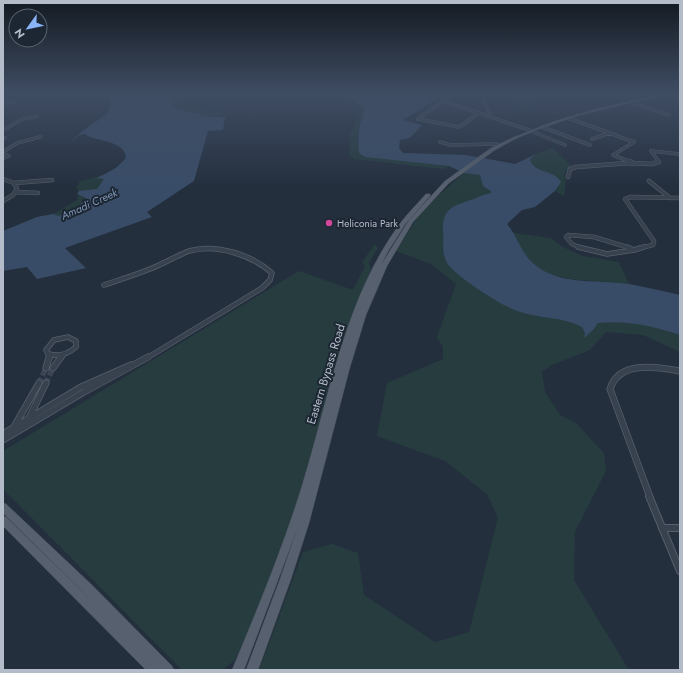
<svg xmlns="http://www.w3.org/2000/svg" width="683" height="673" font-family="Jost,sans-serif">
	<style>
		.green { fill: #263c3f }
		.water { fill: #394c67 }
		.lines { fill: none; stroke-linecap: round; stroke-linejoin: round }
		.street-tunnel { stroke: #3a4453; stroke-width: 5.5; stroke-dasharray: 5.5 2.5; stroke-linecap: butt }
		.street-far4-casing { stroke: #565f6c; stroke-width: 3.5 }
		.street-far3-casing { stroke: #565f6c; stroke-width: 4.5 }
		.street-far2-casing { stroke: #565f6c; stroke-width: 5.5 }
		.street-far1-casing { stroke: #565f6c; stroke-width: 7 }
		.street-casing { stroke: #565f6c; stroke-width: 8 }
		.primary-casing { stroke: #414a57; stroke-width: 1 }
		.street-far4 { stroke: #38414e; stroke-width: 2.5 }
		.street-far3 { stroke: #38414e; stroke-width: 3.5 }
		.street-far2 { stroke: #38414e; stroke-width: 4 }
		.street-far1 { stroke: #38414e; stroke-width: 5.5 }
		.street { stroke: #38414e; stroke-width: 6 }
		.primary { fill: #56606e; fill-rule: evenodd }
		.hotel-dot { fill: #d1479c; stroke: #1d2633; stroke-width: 1.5 }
		.labels { text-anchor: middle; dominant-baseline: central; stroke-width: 4; stroke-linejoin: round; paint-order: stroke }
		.far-poi-label { font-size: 10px; fill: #b4bcc9; stroke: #1d2633; text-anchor: start }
		.far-water-label { font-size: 11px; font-style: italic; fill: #7c92b1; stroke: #1d2633 }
		.street-label { font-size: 12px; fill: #b4bcc9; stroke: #1d2633 }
	</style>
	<rect width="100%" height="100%" fill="#242f3e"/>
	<!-- green -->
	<path class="green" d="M 105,93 L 109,93 L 130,154 L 107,186 L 63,218 L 3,231 L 37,217 L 53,214 L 77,200 L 79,191 L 76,188 L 80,181 C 97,178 115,172 126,158 C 125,139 94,142 85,134 L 79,135 L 67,145 L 81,132 L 108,113 L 111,100 Z
		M 180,93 L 195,93 L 182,97 L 182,103 L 187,105 L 224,113 L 219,117 L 199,115 L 173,108 L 170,99 Z
		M 337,93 L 365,108 L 359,126 L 357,140 L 444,165 L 449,166 L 484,172 L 493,194 L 463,209 L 600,319 L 651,325 L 680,335 L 680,352 L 643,335 L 606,332 L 590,350 L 552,365 L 542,372 L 545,392 L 560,415 L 576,423 L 604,453 L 606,471 L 575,532 L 574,580 L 629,670 L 259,670 L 303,552 L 332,544 L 358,553 L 364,595 L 435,642 L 469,632 L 498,518 L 487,494 L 445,461 L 377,436 L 387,383 L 443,359 L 443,347 L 437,337 L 456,284 L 431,264 L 396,251 L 417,218 L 428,205 L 464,173 L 449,166 L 443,169 L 354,159 L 349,155 L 350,135 L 362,109 Z
		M 502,93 L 572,93 L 534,98 L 529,110 L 525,112 L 514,107 L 510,95 Z
		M 552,148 L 571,165 L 564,174 L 566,182 L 564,196 L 555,191 L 560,182 C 557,179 554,175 550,174 C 542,170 532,170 529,159 L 536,154 Z
		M 507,224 L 514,233 L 551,238 L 561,246 L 583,256 L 619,262 L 629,284 L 680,295 L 629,284 L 570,279 L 526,268 Z
		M 375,244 L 378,248 L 369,263 L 371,269 L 332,389 L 307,481 L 253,629 L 234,661 L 222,670 L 182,670 L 3,489 L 3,451 L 299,271 L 353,290 L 365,266 L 362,262 Z"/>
	<!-- water -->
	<path class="water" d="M 105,93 L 180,93 L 170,99 L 173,108 L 212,117 L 225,117 L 223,130 L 208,131 L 194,181 L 147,212 L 152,217 L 65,248 L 86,268 L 37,279 L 27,267 L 3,271 L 3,231 L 37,217 L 53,214 L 59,216 L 79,206 L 86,198 L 77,194 L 79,191 L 97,189 L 104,179 L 97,178 L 116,168 L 126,158 C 125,139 94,142 85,134 L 79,135 L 67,145 L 81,132 L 108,113 L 111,100 Z
		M 340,93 L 443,93 L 424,107 L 403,120 L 422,125 L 410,138 L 400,140 L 399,148 L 403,153 L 466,155 L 515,164 L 536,154 L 530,159 C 533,174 554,169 561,182 L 555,191 L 535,207 L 522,210 L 507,224 C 516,235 520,248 528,258 C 552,287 596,279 629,284 C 646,287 663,291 680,295 L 680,335 C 653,326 627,320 598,323 L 593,330 L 584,338 L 585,333 L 582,327 C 561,316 539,319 517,311 C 502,306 455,276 447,263 C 441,251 444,242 443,230 C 442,207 456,205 474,199 C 480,196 485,194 491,193 L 491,191 L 483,186 L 480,175 L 464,173 L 449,166 L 365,157 L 359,153 C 357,136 359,124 365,108 Z"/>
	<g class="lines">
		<!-- street-tunnel -->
		<path class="street-tunnel" d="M 39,383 L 46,368
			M 46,383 L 53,368"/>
		<defs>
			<path id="street-far4" d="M 57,93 L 61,96
				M 455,93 L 418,119 L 459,127 L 479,113
				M 480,93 L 491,116
				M 443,101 L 532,131
				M 629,102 L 669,115
				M 3,103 L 14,102
				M 568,118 L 634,142 L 613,155 L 631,162
				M 542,127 L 590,145
				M 3,130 L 23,119 L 37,116
				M 531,131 L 565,145
				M 3,138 L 5,138
				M 592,139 L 610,133
				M 440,142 L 451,145 L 498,144
				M 3,152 L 17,143 L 40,137
				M 3,154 L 9,156 L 3,158
				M 659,162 L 651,151 L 680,154"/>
			<path id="street-far3" d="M 629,161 L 632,162
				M 568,177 L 570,169 L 576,167 L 629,163 L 652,164 L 659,162 L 658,161
				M 3,179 L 14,183 L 17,189 L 13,195 L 3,201
				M 649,181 L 670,198
				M 14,183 L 52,180
				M 15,192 L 38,193
				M 581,248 L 572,244 L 566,237 L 568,235 L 594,237 L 630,248
				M 640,248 L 653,245 L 654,241 L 625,199 L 630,197 L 680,198"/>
			<path id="street-far2" d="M 578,247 L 607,254 L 634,250
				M 627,247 L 634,250
				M 634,250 L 644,247
				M 104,285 C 119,280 135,275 150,269 C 163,264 176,256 189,251 C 216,243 252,255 272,273 L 270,280 L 262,288 L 147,358
				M 49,354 C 60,357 68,354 76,347 L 76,341 L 68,337 L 54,340 L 46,350 L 50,358
				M 61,358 L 63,355"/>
			<path id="street-far1" d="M 46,368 L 49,357
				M 53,368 L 61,357
				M 29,418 L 46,383
				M 15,425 L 39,383
				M 3,434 L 81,387 L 131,365
				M 3,440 L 84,392 L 148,357
				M 650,497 L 610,389 C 619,360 656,367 680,371"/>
			<path id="street" d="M 649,496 L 680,571
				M 662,528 L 680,528"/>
			<path id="primary" d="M 666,93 L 672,93 L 580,115 L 536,130 L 515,139 L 495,150 L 449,183 L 413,222 L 387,266 L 366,315 L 350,367 L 309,523 L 291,579 L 258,670 L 246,670 L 280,579 L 298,527 L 244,670 L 232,670 C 257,610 282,550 301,489 C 329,400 344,297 402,221 C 409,212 418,203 426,194 L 430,194 L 430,196 L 406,223 L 387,253 L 381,265 L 409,220 L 445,181 L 491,148 L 512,138 L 555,121 L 600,108 Z
				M 3,503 L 6,504 L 92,585 L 172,666 L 174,670 L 146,670 L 3,526 L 3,516 L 6,517 L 103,612 L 3,513 Z"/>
		</defs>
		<!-- street-far4 casing -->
		<use href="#street-far4" class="street-far4-casing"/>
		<!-- street-far3 casing -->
		<use href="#street-far3" class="street-far3-casing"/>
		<!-- street-far2 casing -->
		<use href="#street-far2" class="street-far2-casing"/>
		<!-- street-far1 casing -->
		<use href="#street-far1" class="street-far1-casing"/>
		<!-- street casing -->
		<use href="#street" class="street-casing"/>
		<!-- primary casing -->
		<use href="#primary" class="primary-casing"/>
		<!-- street-far4 -->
		<use href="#street-far4" class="street-far4"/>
		<!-- street-far3 -->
		<use href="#street-far3" class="street-far3"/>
		<!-- street-far2 -->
		<use href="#street-far2" class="street-far2"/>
		<!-- street-far1 -->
		<use href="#street-far1" class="street-far1"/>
		<!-- street -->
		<use href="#street" class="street"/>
		<!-- primary -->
		<use href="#primary" class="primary"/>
	</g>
	<!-- sky -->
	<linearGradient id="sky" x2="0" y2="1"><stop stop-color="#141a22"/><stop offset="0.5" stop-color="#3f4d63"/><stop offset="1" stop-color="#3f4d63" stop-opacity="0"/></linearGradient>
	<rect width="683" height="187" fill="url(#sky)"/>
	<!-- markers -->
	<circle class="hotel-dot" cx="329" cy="223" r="4"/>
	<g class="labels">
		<!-- far-poi labels -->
		<g class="far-poi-label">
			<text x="337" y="223">Heliconia Park</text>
		</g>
		<!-- far-water labels -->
		<g class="far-water-label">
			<text transform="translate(89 204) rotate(-24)">Amadi Creek</text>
		</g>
		<!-- street labels -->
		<g class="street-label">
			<text transform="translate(326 374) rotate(-73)">Eastern Bypass Road</text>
		</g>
	</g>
	<!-- border -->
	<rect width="683" height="673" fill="none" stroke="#b4bcc9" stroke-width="8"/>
	<!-- north arrow -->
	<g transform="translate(28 28) rotate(237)"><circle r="19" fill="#1d2633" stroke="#59626f"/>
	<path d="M0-3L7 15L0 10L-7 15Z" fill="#8ab4f8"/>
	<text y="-6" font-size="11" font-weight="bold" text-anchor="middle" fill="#b4bcc9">N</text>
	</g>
</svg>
